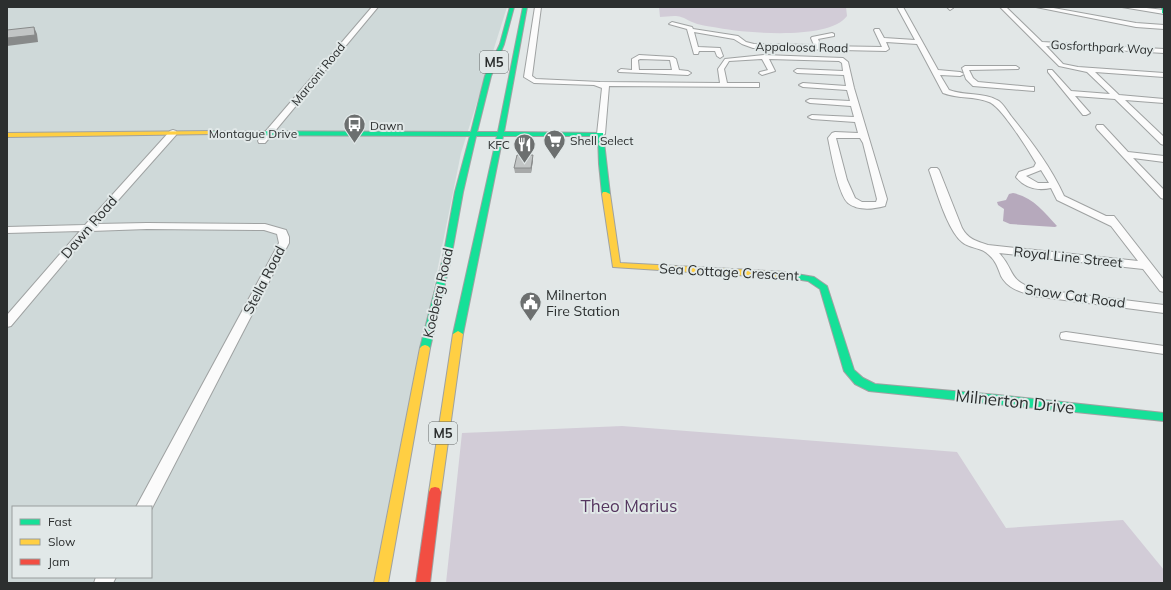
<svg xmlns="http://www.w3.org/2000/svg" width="1171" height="590" font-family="Mulish,sans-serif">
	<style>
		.built { fill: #cfd9d9; fill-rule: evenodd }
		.green { fill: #d2ccd7 }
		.water { fill: #b6a9bc }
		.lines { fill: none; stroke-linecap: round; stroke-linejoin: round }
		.street-casing { stroke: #9fa2a2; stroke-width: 2 }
		.fast-casing { stroke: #9fa2a2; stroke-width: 2 }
		.slow-casing { stroke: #9fa2a2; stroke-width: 2 }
		.jam-casing { stroke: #9fa2a2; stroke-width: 2 }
		.street { fill: #fbfbfb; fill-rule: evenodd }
		.fast { fill: #16e098; fill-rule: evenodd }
		.slow { fill: #ffcf43; fill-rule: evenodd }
		.jam { fill: #f24e42; fill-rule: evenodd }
		.wall { fill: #a7a9a9 }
		.shaded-wall { fill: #888a8a }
		.building { fill: #c2c5c5; stroke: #888a8a }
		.labels { text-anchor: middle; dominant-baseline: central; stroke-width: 4; stroke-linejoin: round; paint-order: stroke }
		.far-street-label { font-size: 12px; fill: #2c2f2f; stroke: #e1e8e8 }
		.far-poi-label { font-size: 12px; fill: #2c2f2f; stroke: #e1e8e8; text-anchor: start }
		.shield { fill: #e1e8e8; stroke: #626666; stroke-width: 1 }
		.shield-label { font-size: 13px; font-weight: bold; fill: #2c2f2f }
		.street-label { font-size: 14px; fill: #2c2f2f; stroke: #e1e8e8 }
		.poi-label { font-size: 14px; fill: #2c2f2f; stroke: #e1e8e8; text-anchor: start }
		.near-street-label { font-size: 17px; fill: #2c2f2f; stroke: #e1e8e8 }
		.near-park-label { font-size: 17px; fill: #563760; stroke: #e1e8e8 }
	</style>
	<rect width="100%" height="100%" fill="#e2e7e7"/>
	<!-- built -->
	<path class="built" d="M 7,7 L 507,7 L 461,153 L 374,583 L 7,583 ZM 13,507 L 151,507 L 151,577 L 13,577 Z"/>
	<!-- green -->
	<path class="green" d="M 659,7 L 846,7 L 847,16 C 829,41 742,33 713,27 C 706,26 699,25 692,22 C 689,21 685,18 681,17 C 675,15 666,17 660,17 Z
		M 622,426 L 957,452 L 1006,528 L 1123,520 L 1164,570 L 1164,583 L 446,583 L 462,433 Z"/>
	<!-- water -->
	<path class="water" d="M 1013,193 C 1033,197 1044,212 1057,226 L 1055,227 L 1010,224 L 1003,221 L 1004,209 L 998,205 L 997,202 L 1006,200 L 1009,194 Z"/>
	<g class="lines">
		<defs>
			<path id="street" d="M 372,7 L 378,7 L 265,143 L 259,143 L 258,141 L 259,139 Z
				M 535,7 L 541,7 L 532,76 L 536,79 L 600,82 L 720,83 L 718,69 L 725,59 L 764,55 L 843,58 L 848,62 L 854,88 L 887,199 L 885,206 C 874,209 858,211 848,203 C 838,194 831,152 828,138 L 832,133 L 835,132 L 858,133 L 855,122 L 812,119 L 808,117 L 812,115 L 854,117 L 851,106 L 810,103 L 806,101 L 810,99 L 850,101 L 847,90 L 803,87 L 799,85 L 803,83 L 846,86 L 844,75 L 797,73 L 794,71 L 797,69 L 843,71 L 842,63 L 839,61 L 769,59 L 775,71 L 762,75 L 759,73 L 760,72 L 768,70 L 762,59 L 729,61 L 724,69 L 727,83 L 759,83 L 759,87 L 756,87 L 609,86 L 605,134 L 601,137 L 597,134 L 602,88 L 594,85 L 534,83 L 524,77 ZM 836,138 L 860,138 L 863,143 L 877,199 L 876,202 L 862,202 L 855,198 L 847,180 Z
				M 897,7 L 903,7 L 938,70 L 960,72 L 964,74 L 960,76 L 940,75 L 949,90 C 964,96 983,92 997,100 C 1003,103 1007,111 1011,116 C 1031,141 1051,167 1064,196 L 1106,216 L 1114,216 L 1164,280 L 1164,292 L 1160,291 L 1143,269 L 999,253 C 1015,270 1008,281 1035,289 L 1164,305 L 1164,313 L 1034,296 C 1021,292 1008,289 1001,276 C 998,268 996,261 989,255 C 982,247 970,249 962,242 C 947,230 936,189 929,170 L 931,168 L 937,168 L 939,170 L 962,228 C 968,239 976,241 988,245 L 1138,261 L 1111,226 L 1057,200 L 1051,188 C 1038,191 1025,188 1016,177 L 1019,172 L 1034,167 L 1036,163 C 1029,151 1001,106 989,102 C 975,96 958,99 943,93 L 917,44 L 886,42 L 889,49 L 886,51 L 753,48 L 742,44 L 734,39 L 694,32 L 698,47 L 720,48 L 723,56 L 720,58 L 717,56 L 715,51 L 699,51 L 698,54 L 694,54 L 687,29 L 669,24 L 672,22 L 692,27 L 693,29 L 738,36 L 746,42 L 754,44 L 814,45 L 811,38 L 812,37 L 832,33 L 834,34 L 834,36 L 818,39 L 821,46 L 882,47 L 874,30 L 875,29 L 879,29 L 884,38 L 915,40 ZM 1041,170 L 1049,183 L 1038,183 L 1026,176 Z
				M 947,7 L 953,7 L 953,8 L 950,10 Z
				M 1000,7 L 1006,7 L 1042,42 L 1164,49 L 1164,53 L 1046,46 L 1063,64 L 1078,67 L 1164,73 L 1164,77 L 1095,72 L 1119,95 L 1164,99 L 1164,103 L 1125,100 L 1164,137 L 1164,145 L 1161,144 L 1115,99 L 1075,96 L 1090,113 L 1086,115 L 1083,115 L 1048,72 L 1048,70 L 1052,70 L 1071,91 L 1110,94 L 1087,72 L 1059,66 Z
				M 1036,7 L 1048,7 L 1136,23 L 1164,25 L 1164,29 L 1136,27 Z
				M 1122,7 L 1138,7 L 1164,10 L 1164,14 Z
				M 639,55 L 673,57 L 676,59 L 679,70 L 688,71 L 691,73 L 688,75 L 619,72 L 618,71 L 621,69 L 632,70 L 632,59 ZM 640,59 L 670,60 L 672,70 L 639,70 L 638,60 Z
				M 1016,66 L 1019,68 L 1018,69 L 969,70 L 973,78 L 978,82 L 1031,87 L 1034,87 L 1034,91 L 973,86 L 966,79 L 962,68 L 965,66 Z
				M 1097,125 L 1103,125 L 1128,152 L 1164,156 L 1164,162 L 1133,158 L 1164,190 L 1164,199 L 1161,198 L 1097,129 L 1096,127 Z
				M 173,130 L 176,131 L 177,133 L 176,135 L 97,224 L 147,223 L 265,224 L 286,230 L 289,237 L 289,243 L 151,510 L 151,507 L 136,507 L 279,243 L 277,234 L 264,230 L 147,229 L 91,231 L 11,326 L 7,327 L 7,315 L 80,231 L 7,233 L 7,227 L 85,225 L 170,131 Z
				M 1066,332 L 1164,346 L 1164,354 L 1061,339 L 1060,336 L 1061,333 Z
				M 96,577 L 116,577 L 113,583 L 94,583 Z"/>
			<path id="fast" d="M 510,7 L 514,7 L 504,44 L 491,76 L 477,132 L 498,132 L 523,7 L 527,7 L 504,132 L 603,133 L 610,194 L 606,196 L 602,194 L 599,164 L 598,136 L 503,136 L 463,334 L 461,336 L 455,336 L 453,334 L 497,136 L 476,136 L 463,192 L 451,258 L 430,348 L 428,350 L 422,350 L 420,348 L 443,258 L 455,192 L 470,136 L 212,135 L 209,133 L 212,131 L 471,132 L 485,76 L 500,44 Z
				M 1162,7 L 1164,7 L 1164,14 L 1162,13 Z
				M 785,272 L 814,277 L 827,286 L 854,370 L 863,378 L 875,384 L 998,395 L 1164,413 L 1164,421 L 869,391 L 855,384 L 844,371 L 820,289 L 808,281 L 782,277 L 781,275 Z"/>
			<path id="slow" d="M 212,131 L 214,132 L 214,134 L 7,137 L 7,133 Z
				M 603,192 L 606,192 L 610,194 L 620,263 L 785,272 L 789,275 L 785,278 L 613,267 L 602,194 Z
				M 458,331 L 463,334 L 441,492 L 439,496 L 435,497 L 431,496 L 429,492 L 453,334 Z
				M 425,345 L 428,346 L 430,348 L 388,583 L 374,583 L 420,348 L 422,346 Z"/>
			<path id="jam" d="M 435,487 L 439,488 L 441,492 L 430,583 L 416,583 L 429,492 L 431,488 Z"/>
		</defs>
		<!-- street casing -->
		<use href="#street" class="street-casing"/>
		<!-- fast casing -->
		<use href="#fast" class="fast-casing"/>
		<!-- slow casing -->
		<use href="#slow" class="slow-casing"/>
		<!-- jam casing -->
		<use href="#jam" class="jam-casing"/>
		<!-- street -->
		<use href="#street" class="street"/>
		<!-- fast -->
		<use href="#fast" class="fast"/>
		<!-- slow -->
		<use href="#slow" class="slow"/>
		<!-- jam -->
		<use href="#jam" class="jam"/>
	</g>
	<!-- wall -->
	<path class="wall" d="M 533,160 L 531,173 L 515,173 L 514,168 Z"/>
	<!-- shaded-wall -->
	<path class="shaded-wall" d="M 34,27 L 37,34 L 38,42 L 7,46 L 7,38 Z
		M 533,155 L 533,160 L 531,173 L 531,168 Z"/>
	<!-- building -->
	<path class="building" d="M 34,27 L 35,35 L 7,38 L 7,30 Z
		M 517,155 L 533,155 L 531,168 L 514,168 Z"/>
	<!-- icons -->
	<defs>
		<symbol id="bus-pin" viewBox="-11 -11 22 30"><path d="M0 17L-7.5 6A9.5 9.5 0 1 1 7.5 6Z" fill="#6c6f6f" stroke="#e1e8e8"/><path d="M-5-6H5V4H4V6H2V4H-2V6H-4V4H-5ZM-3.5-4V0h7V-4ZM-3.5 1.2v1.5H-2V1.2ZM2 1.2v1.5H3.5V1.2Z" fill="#fff"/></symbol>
		<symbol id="supermarket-pin" viewBox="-11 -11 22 30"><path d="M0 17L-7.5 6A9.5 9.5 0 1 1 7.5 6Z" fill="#6c6f6f" stroke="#e1e8e8"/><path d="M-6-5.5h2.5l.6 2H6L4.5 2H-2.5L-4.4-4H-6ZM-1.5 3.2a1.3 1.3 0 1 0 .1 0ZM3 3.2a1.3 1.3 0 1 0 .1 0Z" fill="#fff"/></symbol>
		<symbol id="restaurant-pin" viewBox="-11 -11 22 30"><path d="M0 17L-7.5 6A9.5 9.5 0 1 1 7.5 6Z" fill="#6c6f6f" stroke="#e1e8e8"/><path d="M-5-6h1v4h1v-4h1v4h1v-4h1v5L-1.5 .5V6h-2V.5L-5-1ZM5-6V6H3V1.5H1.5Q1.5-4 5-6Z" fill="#fff"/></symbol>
		<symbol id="civic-pin" viewBox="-11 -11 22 30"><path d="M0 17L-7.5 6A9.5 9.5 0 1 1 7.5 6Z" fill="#6c6f6f" stroke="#e1e8e8"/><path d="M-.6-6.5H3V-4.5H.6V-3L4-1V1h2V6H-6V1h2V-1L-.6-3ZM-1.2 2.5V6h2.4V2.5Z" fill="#fff"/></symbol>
	</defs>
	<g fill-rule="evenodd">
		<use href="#bus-pin" x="342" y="112" width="25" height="34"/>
		<use href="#supermarket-pin" x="542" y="128" width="25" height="34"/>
		<use href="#restaurant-pin" x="512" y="132" width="25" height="34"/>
		<use href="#civic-pin" x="518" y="290" width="25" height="34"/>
	</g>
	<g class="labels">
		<!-- far-street labels -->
		<g class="far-street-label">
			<text transform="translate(802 47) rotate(1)">Appaloosa Road</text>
			<text transform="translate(1102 47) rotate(3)">Gosforthpark Way</text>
			<text transform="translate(318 74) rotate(-51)">Marconi Road</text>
			<text x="253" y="133">Montague Drive</text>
		</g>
		<!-- far-poi labels -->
		<g class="far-poi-label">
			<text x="370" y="125">Dawn</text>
			<text x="570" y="140">Shell Select</text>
			<text x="510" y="144" text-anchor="end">KFC</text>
		</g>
		<!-- shield labels -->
		<g class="shield">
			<rect x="480" y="51" width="28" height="22" rx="3"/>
			<rect x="429" y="422" width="28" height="22" rx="3"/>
		</g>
		<g class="shield-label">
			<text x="494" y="62">M5</text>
			<text x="443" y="433">M5</text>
		</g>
		<!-- street labels -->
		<g class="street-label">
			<text transform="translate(89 227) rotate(-49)">Dawn Road</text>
			<text transform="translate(1068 257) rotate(6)">Royal Line Street</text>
			<text transform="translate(729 272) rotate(3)">Sea Cottage Crescent</text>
			<text transform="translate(264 280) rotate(-63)">Stella Road</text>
			<text transform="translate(438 293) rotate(-77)">Koeberg Road</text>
			<text transform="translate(1075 296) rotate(8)">Snow Cat Road</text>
		</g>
		<!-- poi labels -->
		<g class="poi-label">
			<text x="546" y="295">Milnerton<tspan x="546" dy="16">Fire Station</tspan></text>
		</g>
		<!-- near-street labels -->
		<g class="near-street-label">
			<text transform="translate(1015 401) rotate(6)">Milnerton Drive</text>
		</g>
		<!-- near-park labels -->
		<g class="near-park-label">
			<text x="629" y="505">Theo Marius</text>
		</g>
	</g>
	<!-- border -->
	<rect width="1171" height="590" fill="none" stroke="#2c2f2f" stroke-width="16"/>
	<!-- legend -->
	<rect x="12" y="506" width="140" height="72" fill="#e1e8e8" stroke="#999e9e"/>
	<rect x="20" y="519" width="20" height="6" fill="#16e098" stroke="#999e9e"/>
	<text x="48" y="526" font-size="12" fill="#2c2f2f">Fast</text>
	<rect x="20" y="539" width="20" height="6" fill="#ffcf43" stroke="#999e9e"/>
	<text x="48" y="546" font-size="12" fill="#2c2f2f">Slow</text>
	<rect x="20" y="559" width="20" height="6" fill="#f24e42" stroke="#999e9e"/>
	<text x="48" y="566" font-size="12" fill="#2c2f2f">Jam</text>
</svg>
